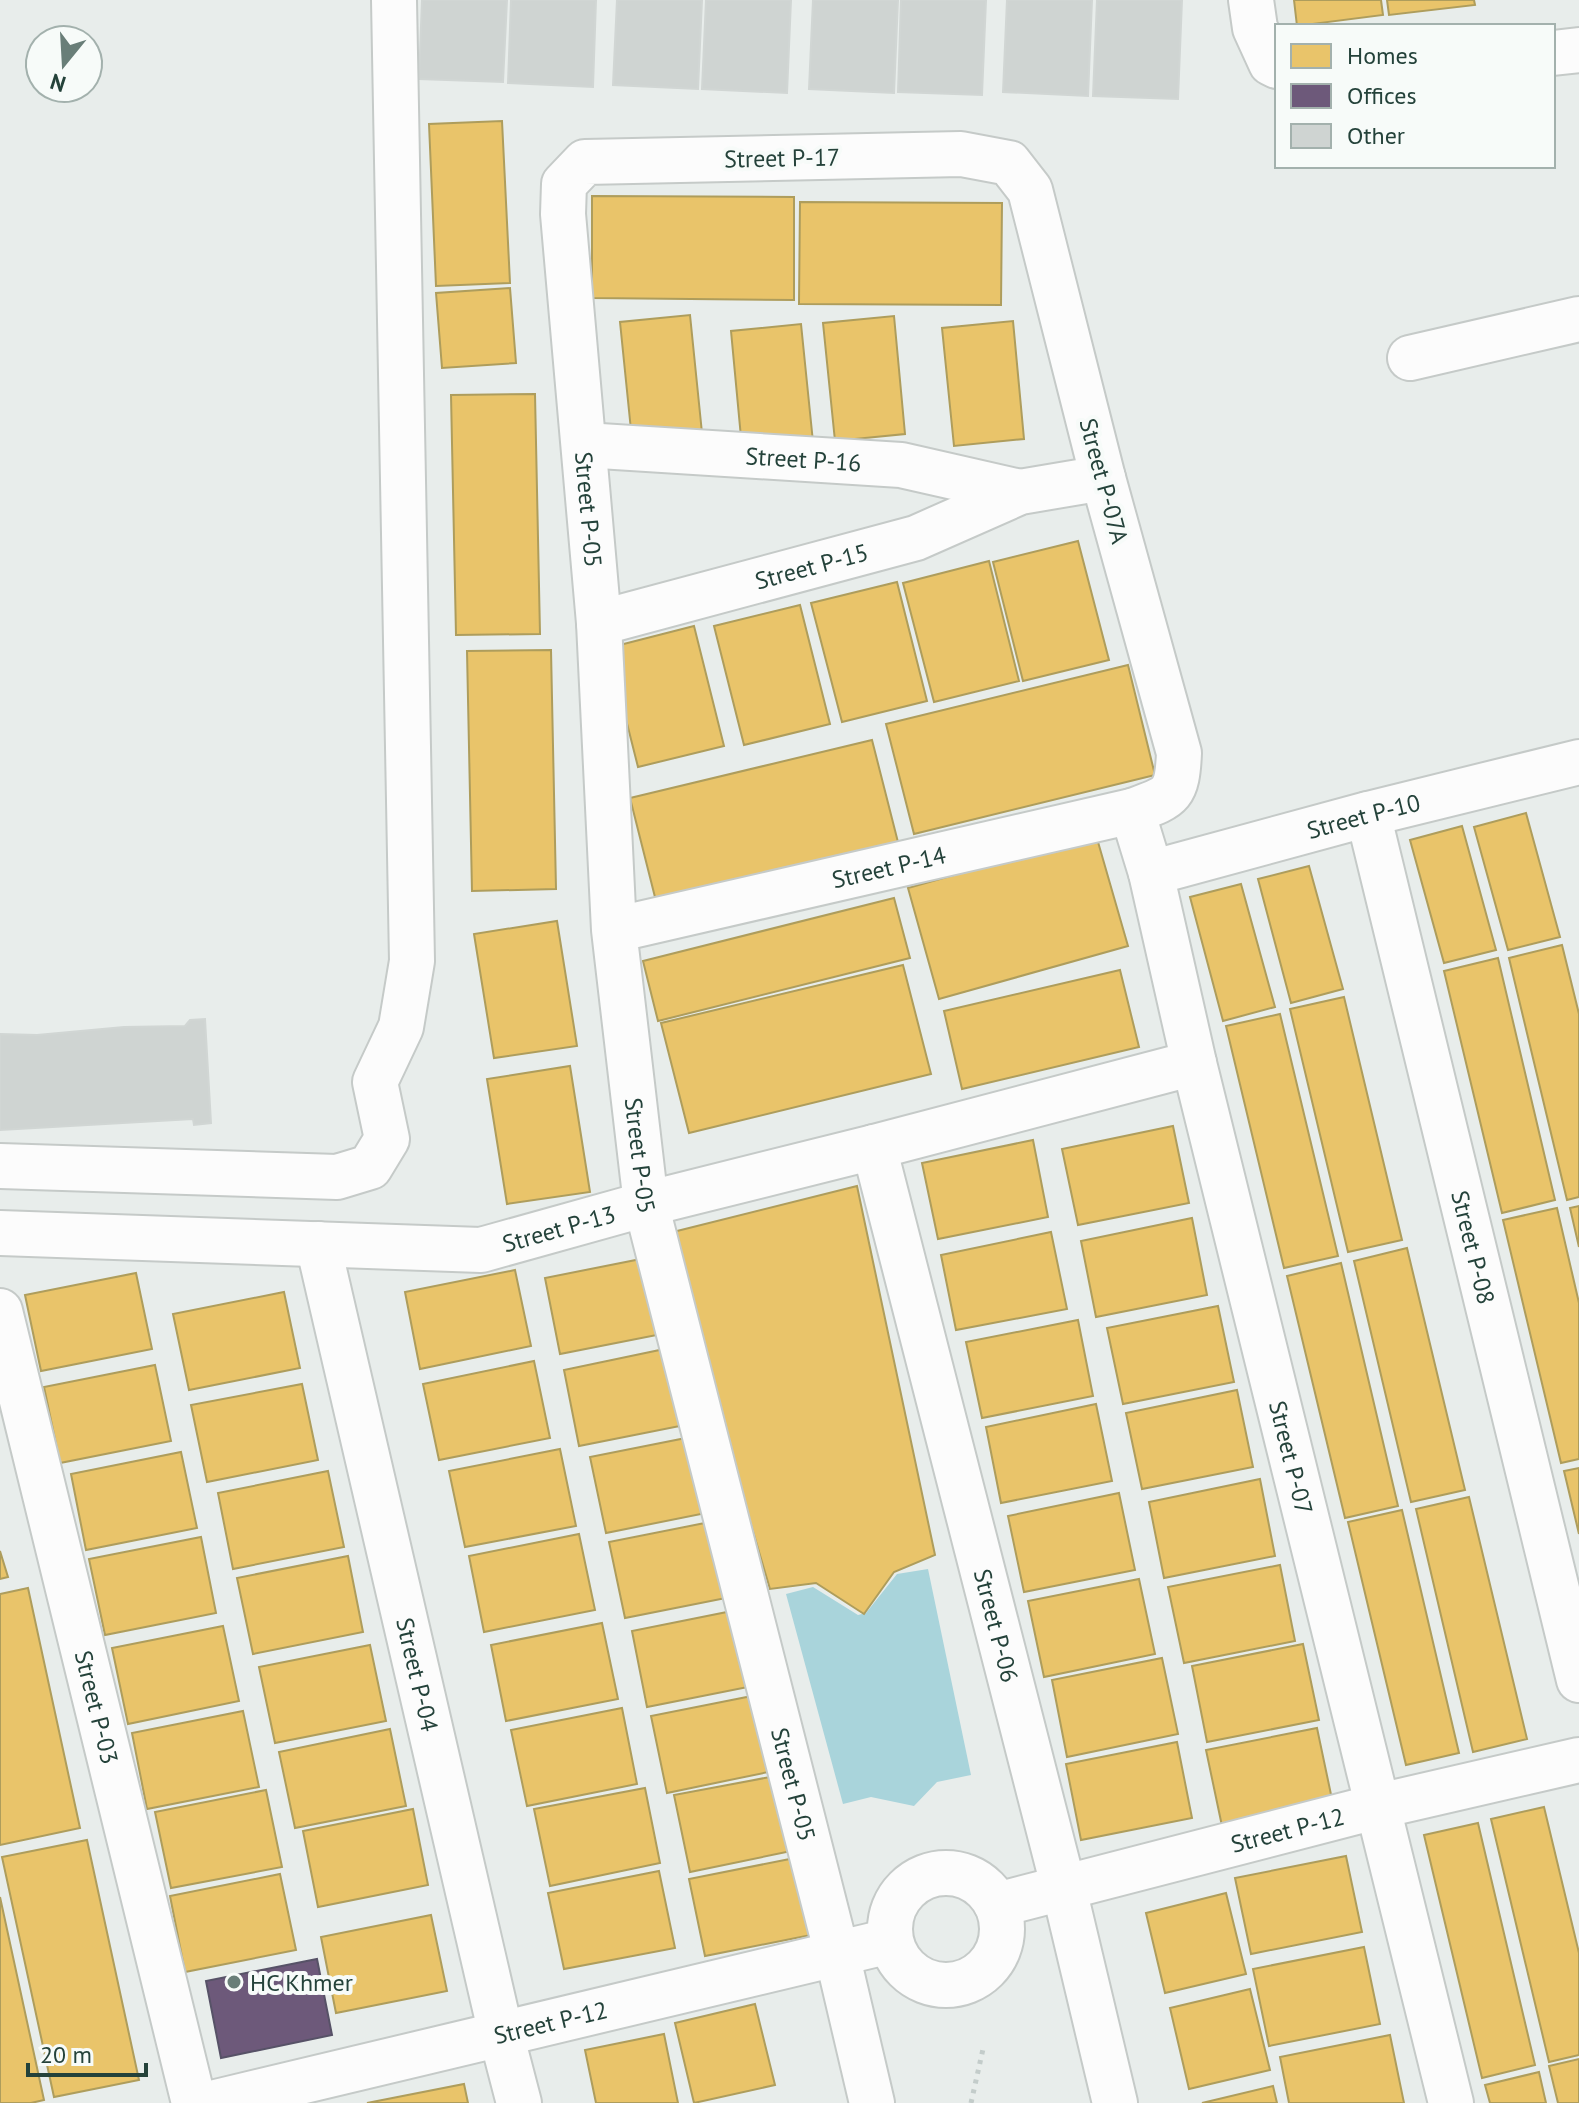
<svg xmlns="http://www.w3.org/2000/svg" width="1579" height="2103" font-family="'PT Sans',sans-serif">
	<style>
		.water { fill: #a9d4db }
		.homes { fill: #e9c46a; stroke: #ae9d5c; stroke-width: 2 }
		.offices { fill: #6d597a; stroke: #575267; stroke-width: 2 }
		.building { fill: #cfd4d2; stroke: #d1d6d4; stroke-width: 2 }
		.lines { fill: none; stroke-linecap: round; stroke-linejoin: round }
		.minor-casing { stroke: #c5cac8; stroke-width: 48 }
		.path { stroke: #c3ccca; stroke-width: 5; stroke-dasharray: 4 6; stroke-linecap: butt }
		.minor { stroke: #fcfcfc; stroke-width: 44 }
		.poi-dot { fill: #697e78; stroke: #f7fbf9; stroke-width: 3 }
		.labels { text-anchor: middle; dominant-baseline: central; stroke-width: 8; stroke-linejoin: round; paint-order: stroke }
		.street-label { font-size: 24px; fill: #24423a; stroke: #f7fbf9 }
		.poi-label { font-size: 24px; fill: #24423a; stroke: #f7fbf9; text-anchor: start }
	</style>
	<rect width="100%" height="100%" fill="#e8edeb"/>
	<!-- water -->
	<path class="water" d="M 928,1569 L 971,1775 L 937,1782 L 914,1806 L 871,1797 L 843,1804 L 786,1594 L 813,1587 L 858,1615 L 866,1613 L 897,1574 Z"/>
	<!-- homes -->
	<path class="homes" d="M 1294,0 L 1381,0 L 1383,15 L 1297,26 Z
		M 1387,0 L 1474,0 L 1475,5 L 1389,15 Z
		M 502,121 L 510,283 L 436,286 L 429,124 Z
		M 592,196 L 794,197 L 794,300 L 592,298 Z
		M 800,202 L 1002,203 L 1001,305 L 799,304 Z
		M 510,288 L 516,363 L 442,368 L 436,293 Z
		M 690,315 L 702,433 L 632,440 L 620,322 Z
		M 894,316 L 905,434 L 835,441 L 823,323 Z
		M 1013,321 L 1024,439 L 954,446 L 942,328 Z
		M 801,324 L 813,442 L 742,448 L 731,331 Z
		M 535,394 L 540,634 L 456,635 L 451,395 Z
		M 1078,541 L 1109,660 L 1023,681 L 993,562 Z
		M 989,561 L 1019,681 L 934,702 L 903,583 Z
		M 897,582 L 927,701 L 842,722 L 811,603 Z
		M 800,605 L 830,724 L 744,745 L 714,626 Z
		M 694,626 L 724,746 L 638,767 L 608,648 Z
		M 551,650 L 556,889 L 472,891 L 467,651 Z
		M 1128,665 L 1155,775 L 914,834 L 886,724 Z
		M 872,740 L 900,850 L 658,909 L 630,798 Z
		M 1526,813 L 1560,937 L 1508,950 L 1474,827 Z
		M 1462,826 L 1496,950 L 1444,963 L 1410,840 Z
		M 1096,835 L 1128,946 L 939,999 L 908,888 Z
		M 1309,866 L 1343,989 L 1291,1003 L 1258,879 Z
		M 1241,884 L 1275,1007 L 1223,1021 L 1190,897 Z
		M 894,898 L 910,958 L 658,1021 L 643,961 Z
		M 557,921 L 577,1046 L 494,1058 L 474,934 Z
		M 1562,945 L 1579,1014 L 1579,1197 L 1567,1200 L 1509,958 Z
		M 1498,958 L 1555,1200 L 1502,1213 L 1444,971 Z
		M 903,965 L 931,1074 L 689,1133 L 661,1023 Z
		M 1120,970 L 1139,1047 L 962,1089 L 944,1011 Z
		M 1344,997 L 1402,1240 L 1348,1252 L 1290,1009 Z
		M 1280,1014 L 1338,1256 L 1284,1268 L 1226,1026 Z
		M 570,1066 L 590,1192 L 507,1204 L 487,1079 Z
		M 1173,1126 L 1189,1203 L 1078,1225 L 1062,1149 Z
		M 1033,1140 L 1048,1217 L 938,1239 L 922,1163 Z
		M 857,1186 L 935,1555 L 894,1572 L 864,1614 L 816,1583 L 770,1589 L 665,1234 Z
		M 1579,1206 L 1579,1247 L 1570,1208 Z
		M 1557,1208 L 1579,1303 L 1579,1459 L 1561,1463 L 1503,1220 Z
		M 1192,1218 L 1207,1295 L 1096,1317 L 1081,1241 Z
		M 1051,1232 L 1067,1309 L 956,1330 L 941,1255 Z
		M 1407,1248 L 1465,1490 L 1411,1502 L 1354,1261 Z
		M 656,1256 L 672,1332 L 560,1354 L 545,1278 Z
		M 1341,1263 L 1398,1506 L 1345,1518 L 1287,1276 Z
		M 515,1270 L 531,1346 L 420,1369 L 405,1292 Z
		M 136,1273 L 152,1349 L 41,1371 L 25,1295 Z
		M 284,1292 L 300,1368 L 189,1390 L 173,1314 Z
		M 1218,1306 L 1234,1382 L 1123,1404 L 1107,1328 Z
		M 1078,1320 L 1093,1396 L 982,1418 L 966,1342 Z
		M 674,1347 L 690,1424 L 579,1446 L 564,1370 Z
		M 534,1361 L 550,1438 L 439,1460 L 423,1384 Z
		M 155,1365 L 171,1441 L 60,1463 L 44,1387 Z
		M 302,1384 L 318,1460 L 207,1482 L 191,1405 Z
		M 1237,1390 L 1253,1467 L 1142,1489 L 1126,1413 Z
		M 1096,1404 L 1112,1481 L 1001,1503 L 986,1427 Z
		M 701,1435 L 716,1511 L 606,1533 L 590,1457 Z
		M 560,1449 L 576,1526 L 465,1547 L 449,1471 Z
		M 181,1452 L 197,1528 L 86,1550 L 71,1474 Z
		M 1579,1468 L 1579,1534 L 1564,1471 Z
		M 328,1471 L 344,1547 L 233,1569 L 218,1493 Z
		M 1260,1479 L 1275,1556 L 1164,1578 L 1149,1502 Z
		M 1119,1493 L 1135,1570 L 1024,1592 L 1008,1516 Z
		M 1469,1497 L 1527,1739 L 1473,1752 L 1416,1509 Z
		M 1402,1510 L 1459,1753 L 1406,1765 L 1348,1522 Z
		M 720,1520 L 736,1596 L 625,1618 L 609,1542 Z
		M 579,1534 L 595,1610 L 484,1632 L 469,1556 Z
		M 201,1537 L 216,1613 L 105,1635 L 89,1559 Z
		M 0,1551 L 8,1577 L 0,1579 Z
		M 348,1556 L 363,1632 L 253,1654 L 237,1578 Z
		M 1280,1565 L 1295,1641 L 1184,1663 L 1168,1587 Z
		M 1139,1579 L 1155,1654 L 1044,1677 L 1028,1601 Z
		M 28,1588 L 80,1828 L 0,1845 L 0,1594 Z
		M 742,1609 L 758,1685 L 647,1707 L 632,1631 Z
		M 602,1623 L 618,1699 L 506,1721 L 491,1645 Z
		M 223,1626 L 239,1701 L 128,1724 L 112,1648 Z
		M 1303,1644 L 1319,1720 L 1207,1742 L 1192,1666 Z
		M 370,1645 L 386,1721 L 275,1743 L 259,1667 Z
		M 1162,1658 L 1178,1734 L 1067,1757 L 1052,1680 Z
		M 762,1694 L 778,1770 L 667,1793 L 651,1716 Z
		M 622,1708 L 637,1784 L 527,1806 L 511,1730 Z
		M 243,1711 L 259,1787 L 147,1809 L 132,1733 Z
		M 1317,1728 L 1333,1804 L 1222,1826 L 1206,1750 Z
		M 390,1729 L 406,1806 L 295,1828 L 279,1752 Z
		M 1177,1742 L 1192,1818 L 1081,1840 L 1066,1764 Z
		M 786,1774 L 801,1849 L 690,1872 L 674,1795 Z
		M 645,1788 L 660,1863 L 550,1886 L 534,1809 Z
		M 266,1790 L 282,1867 L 171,1888 L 155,1812 Z
		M 1544,1807 L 1579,1953 L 1579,2055 L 1549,2062 L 1491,1819 Z
		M 413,1809 L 428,1885 L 318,1907 L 303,1831 Z
		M 1478,1823 L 1535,2065 L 1482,2078 L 1424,1835 Z
		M 87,1840 L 139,2080 L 54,2097 L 2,1857 Z
		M 1346,1856 L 1362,1932 L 1251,1954 L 1235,1878 Z
		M 800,1857 L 816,1934 L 705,1956 L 689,1879 Z
		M 659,1871 L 675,1948 L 564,1969 L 548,1893 Z
		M 280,1874 L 296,1950 L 185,1972 L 170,1896 Z
		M 1226,1893 L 1246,1974 L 1165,1993 L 1146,1913 Z
		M 0,1897 L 44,2100 L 31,2103 L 0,2103 Z
		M 431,1915 L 447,1991 L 336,2013 L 321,1937 Z
		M 1364,1947 L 1380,2024 L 1269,2046 L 1253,1969 Z
		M 1250,1989 L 1270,2070 L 1189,2089 L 1170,2008 Z
		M 755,2004 L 775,2085 L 694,2103 L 675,2023 Z
		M 664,2034 L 678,2103 L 596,2103 L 585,2050 Z
		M 1390,2035 L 1404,2103 L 1289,2103 L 1280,2057 Z
		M 1579,2059 L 1579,2103 L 1558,2103 L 1549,2066 Z
		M 1539,2072 L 1546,2103 L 1490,2103 L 1485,2085 Z
		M 464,2084 L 468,2103 L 367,2103 Z
		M 1273,2086 L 1277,2103 L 1202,2103 Z"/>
	<!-- offices -->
	<path class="offices" d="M 317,1959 L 332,2035 L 221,2058 L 206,1981 Z"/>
	<!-- building -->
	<path class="building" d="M 422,0 L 507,0 L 503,82 L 419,79 Z
		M 511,0 L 596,0 L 593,87 L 508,83 Z
		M 617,0 L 702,0 L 698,89 L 613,85 Z
		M 706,0 L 791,0 L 787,93 L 702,89 Z
		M 813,0 L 898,0 L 894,93 L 809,89 Z
		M 901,0 L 986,0 L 982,95 L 898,92 Z
		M 1007,0 L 1092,0 L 1088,96 L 1003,92 Z
		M 1097,0 L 1182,0 L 1178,99 L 1093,96 Z
		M 205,1019 L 211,1123 L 194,1125 L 193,1119 L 0,1130 L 0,1034 L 37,1035 L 124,1027 L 185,1026 L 190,1020 Z"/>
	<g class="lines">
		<defs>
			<g id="minor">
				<path d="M 1251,0 L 1255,28 L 1271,63 L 1277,66"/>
				<path d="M 1553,53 L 1579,50"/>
				<path d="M 1410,358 L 1579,319"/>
				<path id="s1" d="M 584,445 L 901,465 L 1020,492"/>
				<path id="s2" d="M 599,623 L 916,538 L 1020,492 L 1103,478"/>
				<path id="s3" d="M 1132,811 L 1151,873 L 1194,1063 L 1451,2103"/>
				<path id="s4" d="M 1368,814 L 1579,1680"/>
				<path id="s5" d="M 1151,873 L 1368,814 L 1579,762"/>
				<path id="s6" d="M 614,930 L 1132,811 C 1171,797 1177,797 1179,753 L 1103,478 L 1030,190 L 1009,163 L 961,154 L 585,162 L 564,184 L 563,214 L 599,623 L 614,930 L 646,1204 L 837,1954 L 872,2103"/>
				<path id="s7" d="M 874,1147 L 1064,1889 L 1115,2103"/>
				<path d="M 0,1166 L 337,1177 L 370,1167 L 387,1139 L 375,1082 L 401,1027 L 412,961 L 394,0"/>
				<path id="s8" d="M 0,1233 L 481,1250 L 646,1204 L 874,1147 L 1194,1063"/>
				<path id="s9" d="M 318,1244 L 501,2034 L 519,2103"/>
				<path id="s10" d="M 0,1311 L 194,2103"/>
				<circle cx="946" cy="1929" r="56"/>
				<path id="s11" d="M 997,1905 L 1379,1806 L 1579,1760"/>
				<path id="s12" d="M 212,2103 L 890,1941"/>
			</g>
		</defs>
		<!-- minor casing -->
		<use href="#minor" class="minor-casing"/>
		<!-- path -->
		<path class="path" d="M 971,2103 L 983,2049"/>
		<!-- minor -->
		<use href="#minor" class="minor"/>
	</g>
	<!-- markers -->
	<circle class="poi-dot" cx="234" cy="1982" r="8"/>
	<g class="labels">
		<!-- street labels -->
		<g class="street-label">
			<text transform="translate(782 158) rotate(-1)">Street P-17</text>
			<text stroke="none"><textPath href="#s1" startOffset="220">Street P-16</textPath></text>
			<text transform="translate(1104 481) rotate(75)">Street P-07A</text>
			<text stroke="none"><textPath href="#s6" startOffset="2014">Street P-05</textPath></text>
			<text stroke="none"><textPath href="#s2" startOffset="220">Street P-15</textPath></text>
			<text stroke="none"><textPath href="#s5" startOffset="220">Street P-10</textPath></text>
			<text stroke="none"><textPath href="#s6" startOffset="282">Street P-14</textPath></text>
			<text stroke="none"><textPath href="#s6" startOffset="2662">Street P-05</textPath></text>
			<text stroke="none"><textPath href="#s8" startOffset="562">Street P-13</textPath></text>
			<text stroke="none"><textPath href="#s4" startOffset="446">Street P-08</textPath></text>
			<text stroke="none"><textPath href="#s3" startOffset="666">Street P-07</textPath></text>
			<text stroke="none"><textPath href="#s7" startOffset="494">Street P-06</textPath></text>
			<text stroke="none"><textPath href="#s9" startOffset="442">Street P-04</textPath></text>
			<text stroke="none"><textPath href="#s10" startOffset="408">Street P-03</textPath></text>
			<text stroke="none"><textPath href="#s6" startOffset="3310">Street P-05</textPath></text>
			<text stroke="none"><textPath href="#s11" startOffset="300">Street P-12</textPath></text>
			<text stroke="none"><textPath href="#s12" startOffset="348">Street P-12</textPath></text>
		</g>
		<!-- poi labels -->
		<g class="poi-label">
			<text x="250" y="1982">HC Khmer</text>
		</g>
	</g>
	<!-- legend -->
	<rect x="1275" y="24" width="280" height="144" fill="#f7fbf9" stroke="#a3b1ad" stroke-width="2"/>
	<rect x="1291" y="44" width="40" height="24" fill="#e9c46a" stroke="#a3b1ad" stroke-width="2"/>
	<text x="1347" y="64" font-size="24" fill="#24423a">Homes</text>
	<rect x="1291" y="84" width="40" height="24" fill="#6d597a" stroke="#a3b1ad" stroke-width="2"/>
	<text x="1347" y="104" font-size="24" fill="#24423a">Offices</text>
	<rect x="1291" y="124" width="40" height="24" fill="#cfd4d2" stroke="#a3b1ad" stroke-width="2"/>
	<text x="1347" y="144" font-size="24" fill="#24423a">Other</text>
	<!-- north arrow -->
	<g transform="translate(64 64) rotate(198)"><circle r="38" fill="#f7fbf9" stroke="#a3b1ad" stroke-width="2"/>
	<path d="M0-6L14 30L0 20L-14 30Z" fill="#697e78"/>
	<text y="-12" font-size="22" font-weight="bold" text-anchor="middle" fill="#24423a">N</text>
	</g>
	<!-- scale -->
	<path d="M28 2063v12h118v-12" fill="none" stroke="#24423a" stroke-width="4"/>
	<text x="40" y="2063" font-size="24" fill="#24423a" stroke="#f7fbf9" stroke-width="6" paint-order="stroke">20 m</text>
</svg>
